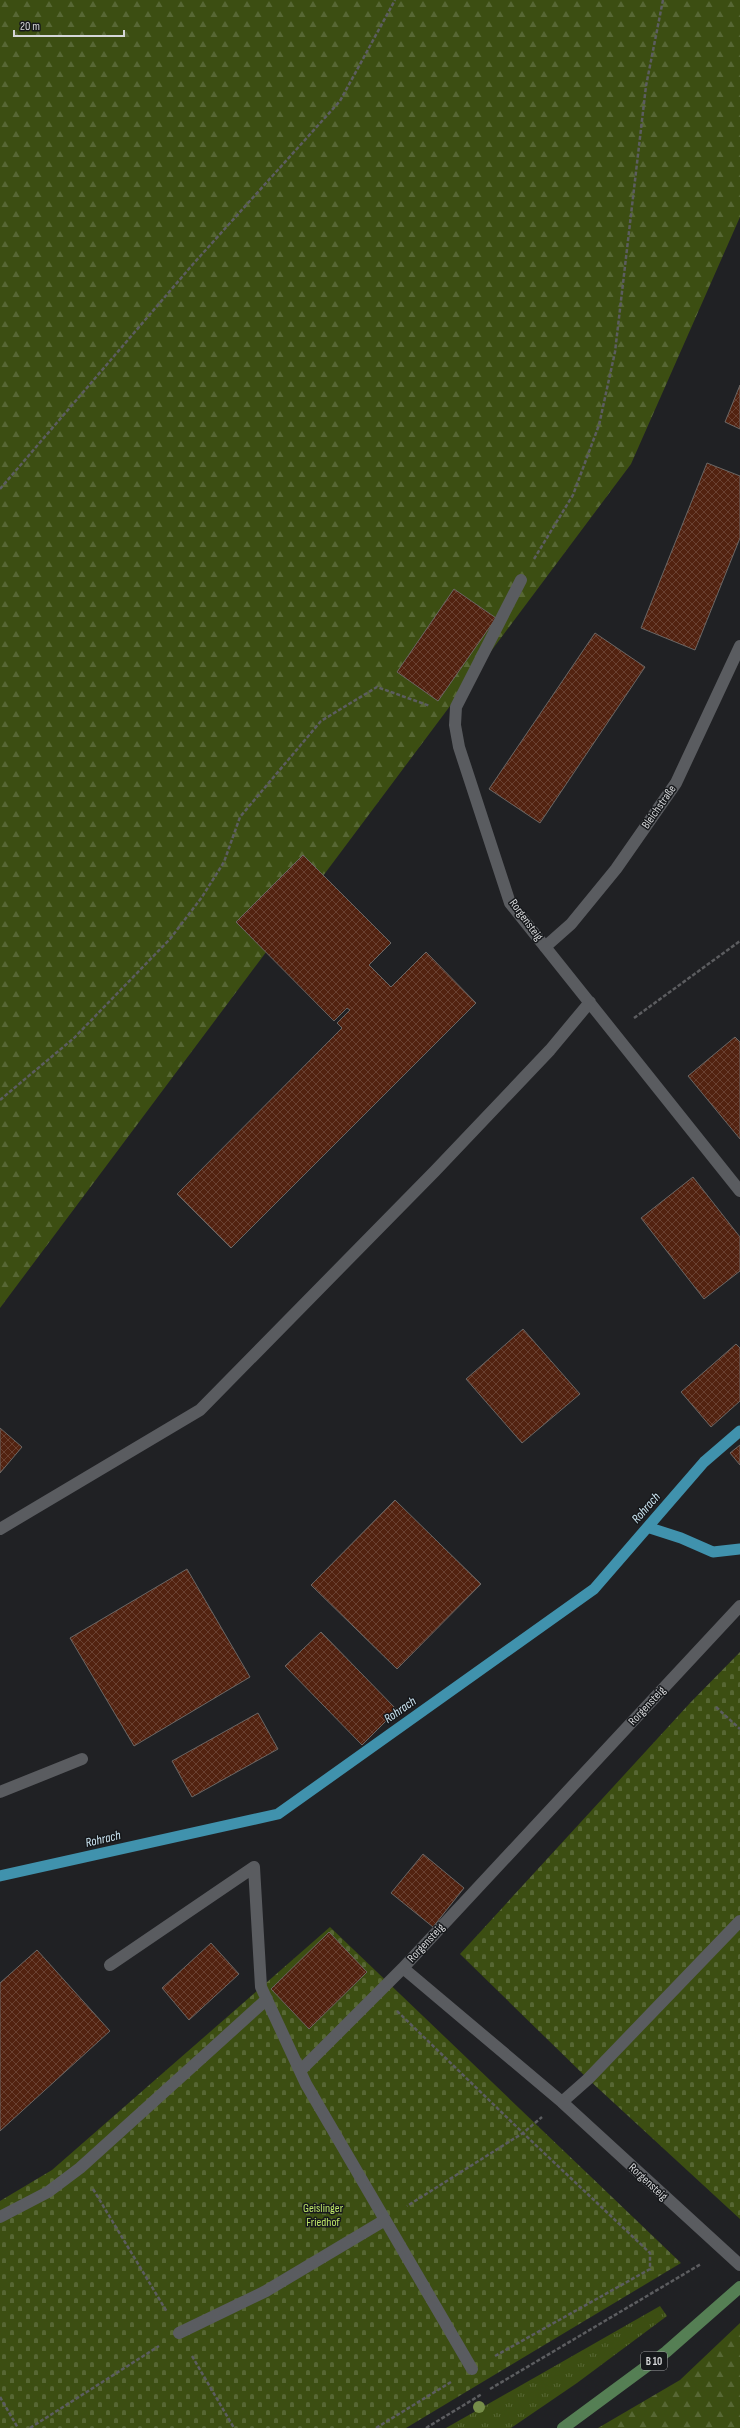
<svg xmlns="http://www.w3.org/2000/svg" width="740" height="2428" font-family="'Sofia Sans Condensed',sans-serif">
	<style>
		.grass { fill: url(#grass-tufts) }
		.forest { fill: url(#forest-firs) }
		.cemetery { fill: url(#cemetery-stones) }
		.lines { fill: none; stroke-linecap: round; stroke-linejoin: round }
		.stream { stroke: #4092ad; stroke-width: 11 }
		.building { fill: url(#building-cross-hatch); stroke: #6b6765 }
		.path { stroke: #5c5d60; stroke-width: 2.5; stroke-dasharray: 4 2; stroke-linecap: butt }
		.minor { stroke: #5a5c60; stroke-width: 12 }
		.major { stroke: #557f54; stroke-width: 12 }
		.tree { fill: #768d49 }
		.labels { text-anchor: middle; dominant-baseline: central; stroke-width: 3; stroke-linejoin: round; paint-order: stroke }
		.shield { fill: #16181b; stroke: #9c9d9f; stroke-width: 1 }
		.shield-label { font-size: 11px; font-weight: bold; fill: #d5d6d8 }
		.street-label { font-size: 12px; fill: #d5d6d8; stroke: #16181b }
		.park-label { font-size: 12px; fill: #bde568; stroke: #16181b }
		.water-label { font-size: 13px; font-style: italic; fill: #cce5f2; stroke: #16181b }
	</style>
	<defs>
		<pattern id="grass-tufts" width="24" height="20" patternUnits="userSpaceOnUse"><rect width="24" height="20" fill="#3c4e12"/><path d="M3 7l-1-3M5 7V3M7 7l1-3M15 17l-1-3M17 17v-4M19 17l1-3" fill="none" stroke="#576734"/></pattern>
		<pattern id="forest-firs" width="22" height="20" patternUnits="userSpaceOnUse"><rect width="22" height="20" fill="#3c4e12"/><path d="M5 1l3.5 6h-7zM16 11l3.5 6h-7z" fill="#576734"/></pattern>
		<pattern id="cemetery-stones" width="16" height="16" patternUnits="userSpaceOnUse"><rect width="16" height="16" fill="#3c4e12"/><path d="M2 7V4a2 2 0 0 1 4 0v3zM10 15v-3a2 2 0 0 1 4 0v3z" fill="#576734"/></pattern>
		<pattern id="building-cross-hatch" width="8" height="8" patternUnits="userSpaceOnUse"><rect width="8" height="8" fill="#522210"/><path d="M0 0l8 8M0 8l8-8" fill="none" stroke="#6a4132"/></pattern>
	</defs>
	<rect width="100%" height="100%" fill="#202124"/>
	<!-- grass -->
	<path class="grass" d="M 660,2306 L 667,2316 L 577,2383 L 511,2428 L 446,2428 Z"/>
	<!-- forest -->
	<path class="forest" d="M 0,0 L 740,0 L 740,217 L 631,464 L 0,1308 Z
		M 740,2323 L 740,2428 L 598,2428 L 680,2380 Z"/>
	<!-- cemetery -->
	<path class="cemetery" d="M 740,1652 L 740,2219 L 588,2079 L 460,1954 L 690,1703 Z
		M 330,1927 L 681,2263 L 406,2428 L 0,2428 L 0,2201 L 52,2170 Z"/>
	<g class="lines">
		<!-- stream -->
		<path class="stream" d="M 650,1528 L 681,1538 L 713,1552 L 740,1549
			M 0,1876 L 278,1814 L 594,1589 L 704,1462 L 740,1431"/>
	</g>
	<!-- building -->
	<path class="building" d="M 740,385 L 740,429 L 725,422 Z
		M 707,463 L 740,476 L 740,538 L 695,650 L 641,628 Z
		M 454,589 L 496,618 L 438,701 L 397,672 Z
		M 595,633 L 645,667 L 540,823 L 489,789 Z
		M 303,855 L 391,943 L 369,965 L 391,987 L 426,952 L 476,1003 L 231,1248 L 177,1194 L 342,1028 L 337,1023 L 350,1010 L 347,1008 L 334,1021 L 236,922 Z
		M 735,1037 L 740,1042 L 740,1139 L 688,1076 Z
		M 693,1177 L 740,1237 L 740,1271 L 704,1299 L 641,1218 Z
		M 523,1329 L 580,1394 L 522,1443 L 466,1379 Z
		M 736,1344 L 740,1348 L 740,1401 L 711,1427 L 681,1392 Z
		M 0,1428 L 22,1447 L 0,1473 Z
		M 740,1445 L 740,1465 L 730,1453 Z
		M 395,1500 L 481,1584 L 397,1669 L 311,1585 Z
		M 187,1569 L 250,1677 L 134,1746 L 70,1638 Z
		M 321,1632 L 397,1710 L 362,1745 L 285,1666 Z
		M 258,1713 L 278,1749 L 192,1797 L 172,1761 Z
		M 423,1854 L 464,1888 L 433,1927 L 391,1893 Z
		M 329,1932 L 367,1972 L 309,2029 L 271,1989 Z
		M 211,1943 L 239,1974 L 189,2020 L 162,1988 Z
		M 37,1950 L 110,2031 L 0,2131 L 0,1983 Z"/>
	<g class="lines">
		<!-- path -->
		<path class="path" d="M 0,489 L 194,263 L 340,101 L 395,0
			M 534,559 L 573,495 L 599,425 L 615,352 L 646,86 L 663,0
			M 634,1018 L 740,941
			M 0,1100 L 74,1038 L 170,939 L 202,897 L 224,862 L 240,817 L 321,721 L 377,687 L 430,706
			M 716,1707 L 740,1729
			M 397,2011 L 523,2133 L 407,2206
			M 93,2189 L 167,2312
			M 192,2356 L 234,2428
			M 495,2356 L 650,2269 L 650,2253 L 523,2133 L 542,2117
			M 490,2389 L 701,2264
			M 0,2397 L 18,2428
			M 30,2428 L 159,2346
			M 376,2428 L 451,2382
			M 426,2428 L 482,2394"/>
		<!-- minor -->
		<path class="minor" d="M 521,580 L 456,707 L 455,725 L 459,747 L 510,903 L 740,1191
			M 545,947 L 571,924 L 616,869 L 676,783 L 740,646
			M 0,1529 L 200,1410 L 435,1171 L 550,1050 L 590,1002
			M 740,1606 L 403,1968 L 562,2102 L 740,2265
			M 0,1792 L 82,1759
			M 110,1965 L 254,1867 L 261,1987 L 306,2084 L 472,2369
			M 300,2071 L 403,1968
			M 562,2102 L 588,2079 L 740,1921
			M 0,2217 L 48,2192 L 80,2168 L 267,1999
			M 179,2333 L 266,2291 L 385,2220"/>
		<!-- major -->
		<path class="major" d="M 563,2428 L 666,2352 L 740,2287"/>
	</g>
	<!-- trees -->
	<circle class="tree" cx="479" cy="2407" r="6"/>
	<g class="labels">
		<!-- shield labels -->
		<rect class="shield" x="641" y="2352" width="26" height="18" rx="3"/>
		<g class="shield-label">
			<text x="654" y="2361">B 10</text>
		</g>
		<!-- street labels -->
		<g class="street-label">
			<text transform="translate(659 807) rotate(-55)">Bleichstraße</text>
			<text transform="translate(526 920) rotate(54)">Rorgensteig</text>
			<text transform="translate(647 1706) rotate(-47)">Rorgensteig</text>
			<text transform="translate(426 1943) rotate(-47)">Rorgensteig</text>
			<text transform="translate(648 2182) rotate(43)">Rorgensteig</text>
		</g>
		<!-- park labels -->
		<g class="park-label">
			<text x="323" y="2208">Geislinger<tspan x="323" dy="14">Friedhof</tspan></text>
		</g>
		<!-- water labels -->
		<g class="water-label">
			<text transform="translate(646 1508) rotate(-49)">Rohrach</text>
			<text transform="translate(400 1710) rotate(-35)">Rohrach</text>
			<text transform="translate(103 1839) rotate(-13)">Rohrach</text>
		</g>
	</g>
	<!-- scale -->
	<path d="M14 30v6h110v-6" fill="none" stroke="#d5d6d8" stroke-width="2"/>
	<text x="20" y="30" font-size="12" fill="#d5d6d8" stroke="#16181b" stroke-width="3" paint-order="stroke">20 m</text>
</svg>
